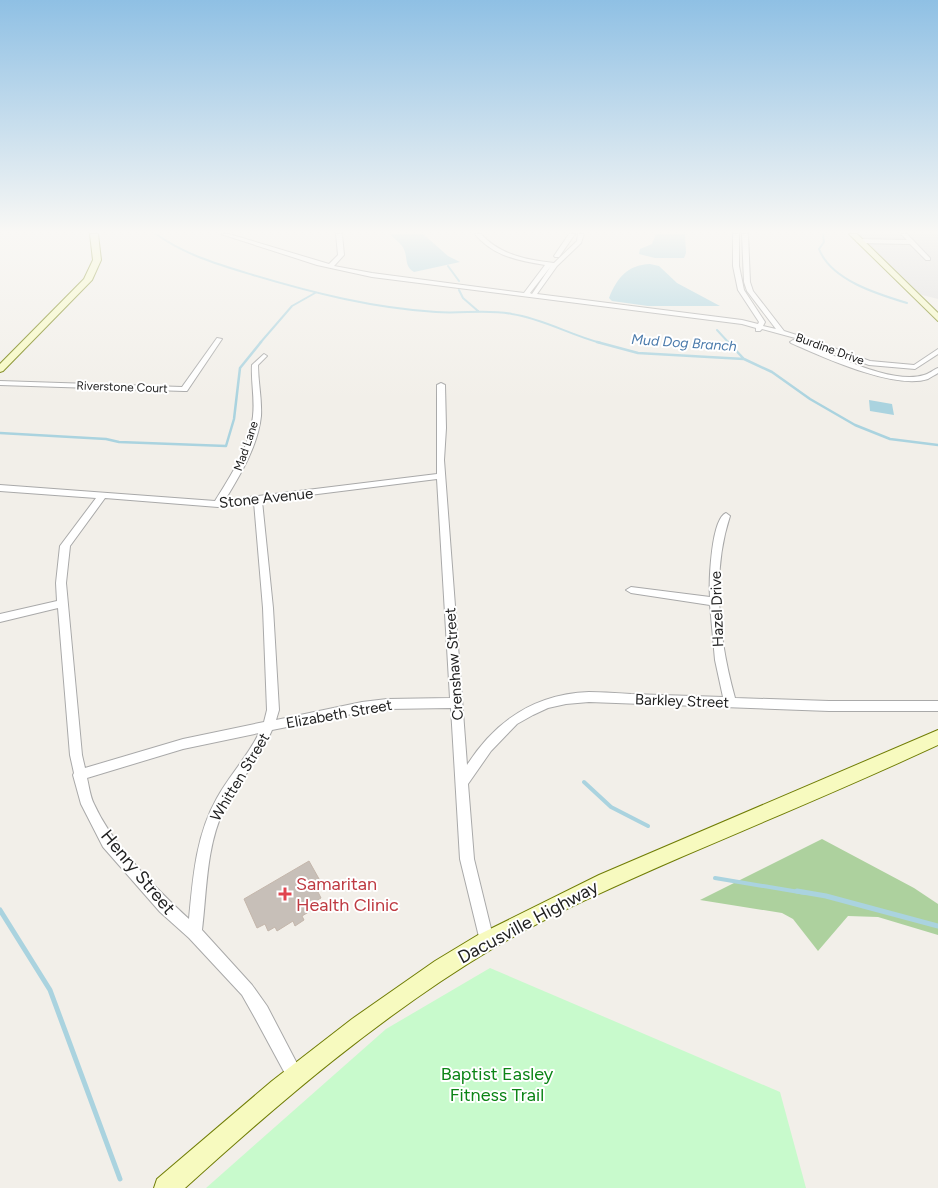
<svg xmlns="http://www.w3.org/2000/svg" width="938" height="1188" font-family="Figtree,sans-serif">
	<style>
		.residential { fill: #e0dfdf }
		.forest { fill: #add19e }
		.park { fill: #c8facc }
		.water { fill: #aad3df }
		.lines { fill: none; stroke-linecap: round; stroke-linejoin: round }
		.stream-far3 { stroke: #aad3df; stroke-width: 2 }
		.stream-far2 { stroke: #aad3df; stroke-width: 2.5 }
		.stream-far1 { stroke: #aad3df; stroke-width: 4 }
		.stream { stroke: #aad3df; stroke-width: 5 }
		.building { fill: #c7bfb8; stroke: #c4b6ab }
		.street-casing { stroke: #a9a9a9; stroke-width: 2 }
		.secondary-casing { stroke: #707d05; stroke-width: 2 }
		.street { fill: #fff; fill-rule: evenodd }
		.secondary { fill: #f7fabf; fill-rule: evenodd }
		.health-dot { fill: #e0444e; stroke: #fff; stroke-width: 2 }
		.labels { text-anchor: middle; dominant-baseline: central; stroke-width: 4; stroke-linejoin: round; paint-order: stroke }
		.far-street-label { font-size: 12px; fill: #222; stroke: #fff }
		.far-water-label { font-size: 14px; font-style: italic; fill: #4a7aab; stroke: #fff }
		.street-label { font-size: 15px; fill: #222; stroke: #fff }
		.near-street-label { font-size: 18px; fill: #222; stroke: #fff }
		.near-health-label { font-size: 18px; fill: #be3a42; stroke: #fff; text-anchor: start }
		.near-park-label { font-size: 18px; fill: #0c8416; stroke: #fff }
	</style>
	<rect width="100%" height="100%" fill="#f2efe9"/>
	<!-- residential -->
	<path class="residential" d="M 857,234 L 938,234 L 938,299 L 922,295 L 912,289 Z"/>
	<!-- forest -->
	<path class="forest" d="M 822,839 L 914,888 L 938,904 L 938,935 L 878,917 L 848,916 L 818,951 L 793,919 L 782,913 L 700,900 Z"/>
	<!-- park -->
	<path class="park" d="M 490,968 L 780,1092 L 806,1188 L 206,1188 L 386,1029 Z"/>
	<!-- water -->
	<path class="water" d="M 423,234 L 448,256 L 460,262 L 414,272 C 403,266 409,255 402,246 C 399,242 393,238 390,234 Z
		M 656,234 L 685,234 L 686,253 L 684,258 L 655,258 L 639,254 L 640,249 L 652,244 Z
		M 650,264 L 659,266 L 677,283 L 720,306 L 648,306 L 612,301 L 609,298 C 617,278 627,265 650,264 Z
		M 869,400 L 892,404 L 894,415 L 870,411 Z"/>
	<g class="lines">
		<!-- stream-far3 -->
		<path class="stream-far3" d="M 156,234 C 185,255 220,265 253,275 C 313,293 373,308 436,312 C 461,314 487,309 512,314 C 544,319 570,335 601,343
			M 823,234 L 824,242 L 819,249 C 831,280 877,294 907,303
			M 448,266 L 459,281
			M 459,290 L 463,298 L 478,311
			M 717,330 L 729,343
			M 260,343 L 292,306 L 315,293"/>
		<!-- stream-far2 -->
		<path class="stream-far2" d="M 597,342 L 638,353 L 744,359 L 772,372 L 810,399 L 855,425 L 890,439 L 938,445
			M 728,342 L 743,358
			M 0,433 L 106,439 L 119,442 L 226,446 L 234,419 L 240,368 L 261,342"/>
		<!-- stream-far1 -->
		<path class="stream-far1" d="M 584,782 L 611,807 L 648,826
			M 715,878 L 805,893"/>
		<!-- stream -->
		<path class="stream" d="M 797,891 L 826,896 L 938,926
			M 0,910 L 50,990 L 120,1179"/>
	</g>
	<!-- building -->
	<path class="building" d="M 309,861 L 323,886 L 317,890 L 321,898 L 314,902 L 317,907 L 302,916 L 304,920 L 295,926 L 293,921 L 277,931 L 275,927 L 268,931 L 265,924 L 257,928 L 244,899 Z"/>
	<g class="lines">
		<defs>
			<path id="street" d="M 221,234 L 229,234 L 329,264 L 338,255 L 336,234 L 342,234 L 344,255 L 334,266 L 372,273 L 524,293 L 545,265 C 519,261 493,256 475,234 L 481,234 C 500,255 527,260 554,263 L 577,241 L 578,234 L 584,234 L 581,243 L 557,266 L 537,294 L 742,320 L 758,324 L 759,322 L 738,290 L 733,266 L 733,234 L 739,234 L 739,266 L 744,290 L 765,322 L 763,326 L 776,329 L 747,291 L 744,282 L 742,234 L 748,234 L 750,282 L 753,291 L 784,331 L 803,337 L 870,361 L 914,365 L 938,349 L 938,354 L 915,369 L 869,365 L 799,339 L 762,329 L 760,331 L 756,331 L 756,328 L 742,324 L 372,277 L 317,265 ZM 551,266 L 532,294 L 530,293 Z
				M 569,234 L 575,234 L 559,257 L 555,257 L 554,256 Z
				M 901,234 L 907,234 L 930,258 L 930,260 L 926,260 L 910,244 L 859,243 L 856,241 L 859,239 L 907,240 Z
				M 217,338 L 222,339 L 187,391 L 184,391 L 0,385 L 0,381 L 182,387 Z
				M 793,340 C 826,350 890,386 924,375 C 929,374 933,370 938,368 L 938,373 C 935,375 931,377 928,379 C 894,390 823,357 791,343 L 790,342 Z
				M 264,354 L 267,356 L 258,365 C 258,382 262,399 261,416 C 258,446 240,475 225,500 L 437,474 L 437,385 L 441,383 L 445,385 L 446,428 L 444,460 L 467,765 C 496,720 535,694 589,692 C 603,692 617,693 631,694 C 662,695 693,696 723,697 L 715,660 L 710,605 L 631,593 L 626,590 L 631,587 L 710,597 C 709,582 711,519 726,513 L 730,516 C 711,574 719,640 735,698 L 829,701 L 938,701 L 938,711 L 829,711 L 589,702 L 566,704 L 548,708 L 533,715 L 517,724 L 491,751 L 468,784 L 474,859 L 494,941 L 492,946 L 487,948 L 482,946 L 480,941 L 460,859 L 451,708 L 387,709 L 362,712 L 272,730 C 260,759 238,782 224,809 C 206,847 207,890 202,930 L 252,985 L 267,1006 L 303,1075 L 301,1081 L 295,1083 L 289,1081 L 255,1018 L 242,995 L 189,938 L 160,912 L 103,847 L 81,804 L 73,775 L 74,773 L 70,755 L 58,608 L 0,622 L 0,614 L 57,601 L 56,583 L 60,546 L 96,498 L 0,491 L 0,485 L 215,501 C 231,475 250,447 253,416 C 255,399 251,382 252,365 ZM 437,479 L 450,698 L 387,699 L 362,702 L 276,720 L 279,710 L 273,608 L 262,501 ZM 105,498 L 218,507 L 254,502 L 263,608 L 267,710 L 264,722 L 183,739 L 85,768 L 82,755 L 66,583 L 70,546 ZM 259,733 C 248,756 229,776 217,798 C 196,835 193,877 189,919 C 156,889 112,844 94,804 C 90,796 89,786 87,778 L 183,749 Z"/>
			<path id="secondary" d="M 90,234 L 98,234 L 101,260 L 92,280 L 3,371 L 0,372 L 0,364 L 84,279 L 93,260 Z
				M 849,234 L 857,234 L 938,313 L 938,321 Z
				M 938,730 L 938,745 C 852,785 765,821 679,858 C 615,886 551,914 492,949 C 380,1016 281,1101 185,1188 L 154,1188 L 157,1179 L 272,1081 L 352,1019 L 435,961 L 478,935 L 599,875 Z"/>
		</defs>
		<!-- street casing -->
		<use href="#street" class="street-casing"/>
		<!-- secondary casing -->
		<use href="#secondary" class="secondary-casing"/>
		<!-- street -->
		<use href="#street" class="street"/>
		<!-- secondary -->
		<use href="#secondary" class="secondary"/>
	</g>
	<!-- sky -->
	<linearGradient id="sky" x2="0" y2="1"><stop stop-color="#8fc0e4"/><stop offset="0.58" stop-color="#f9f8f5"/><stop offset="1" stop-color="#f9f8f5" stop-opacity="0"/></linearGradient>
	<rect width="938" height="400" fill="url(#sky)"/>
	<!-- markers -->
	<path class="health-dot" d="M282.5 886.5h5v5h5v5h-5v5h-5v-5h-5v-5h5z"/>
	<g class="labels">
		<!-- far-street labels -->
		<g class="far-street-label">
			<text transform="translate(830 349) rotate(20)">Burdine Drive</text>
			<text transform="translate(122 387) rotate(2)">Riverstone Court</text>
			<text transform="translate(246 446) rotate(-71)">Mad Lane</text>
		</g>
		<!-- far-water labels -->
		<g class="far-water-label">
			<text transform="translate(684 343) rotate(4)">Mud Dog Branch</text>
		</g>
		<!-- street labels -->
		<g class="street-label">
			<text transform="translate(266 498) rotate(-6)">Stone Avenue</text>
			<text transform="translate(717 609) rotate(-92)">Hazel Drive</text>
			<text transform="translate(454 664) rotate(-94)">Crenshaw Street</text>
			<text transform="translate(682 701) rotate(2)">Barkley Street</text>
			<text transform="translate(339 714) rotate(-10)">Elizabeth Street</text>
			<text transform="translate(240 777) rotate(-59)">Whitten Street</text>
		</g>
		<!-- near-street labels -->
		<g class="near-street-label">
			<text transform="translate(138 872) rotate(50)">Henry Street</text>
			<text transform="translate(528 922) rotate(-28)">Dacusville Highway</text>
		</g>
		<!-- near-health labels -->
		<g class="near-health-label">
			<text x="296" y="884">Samaritan<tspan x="296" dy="21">Health Clinic</tspan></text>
		</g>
		<!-- near-park labels -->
		<g class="near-park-label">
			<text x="497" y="1074">Baptist Easley<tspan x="497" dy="21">Fitness Trail</tspan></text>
		</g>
	</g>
</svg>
